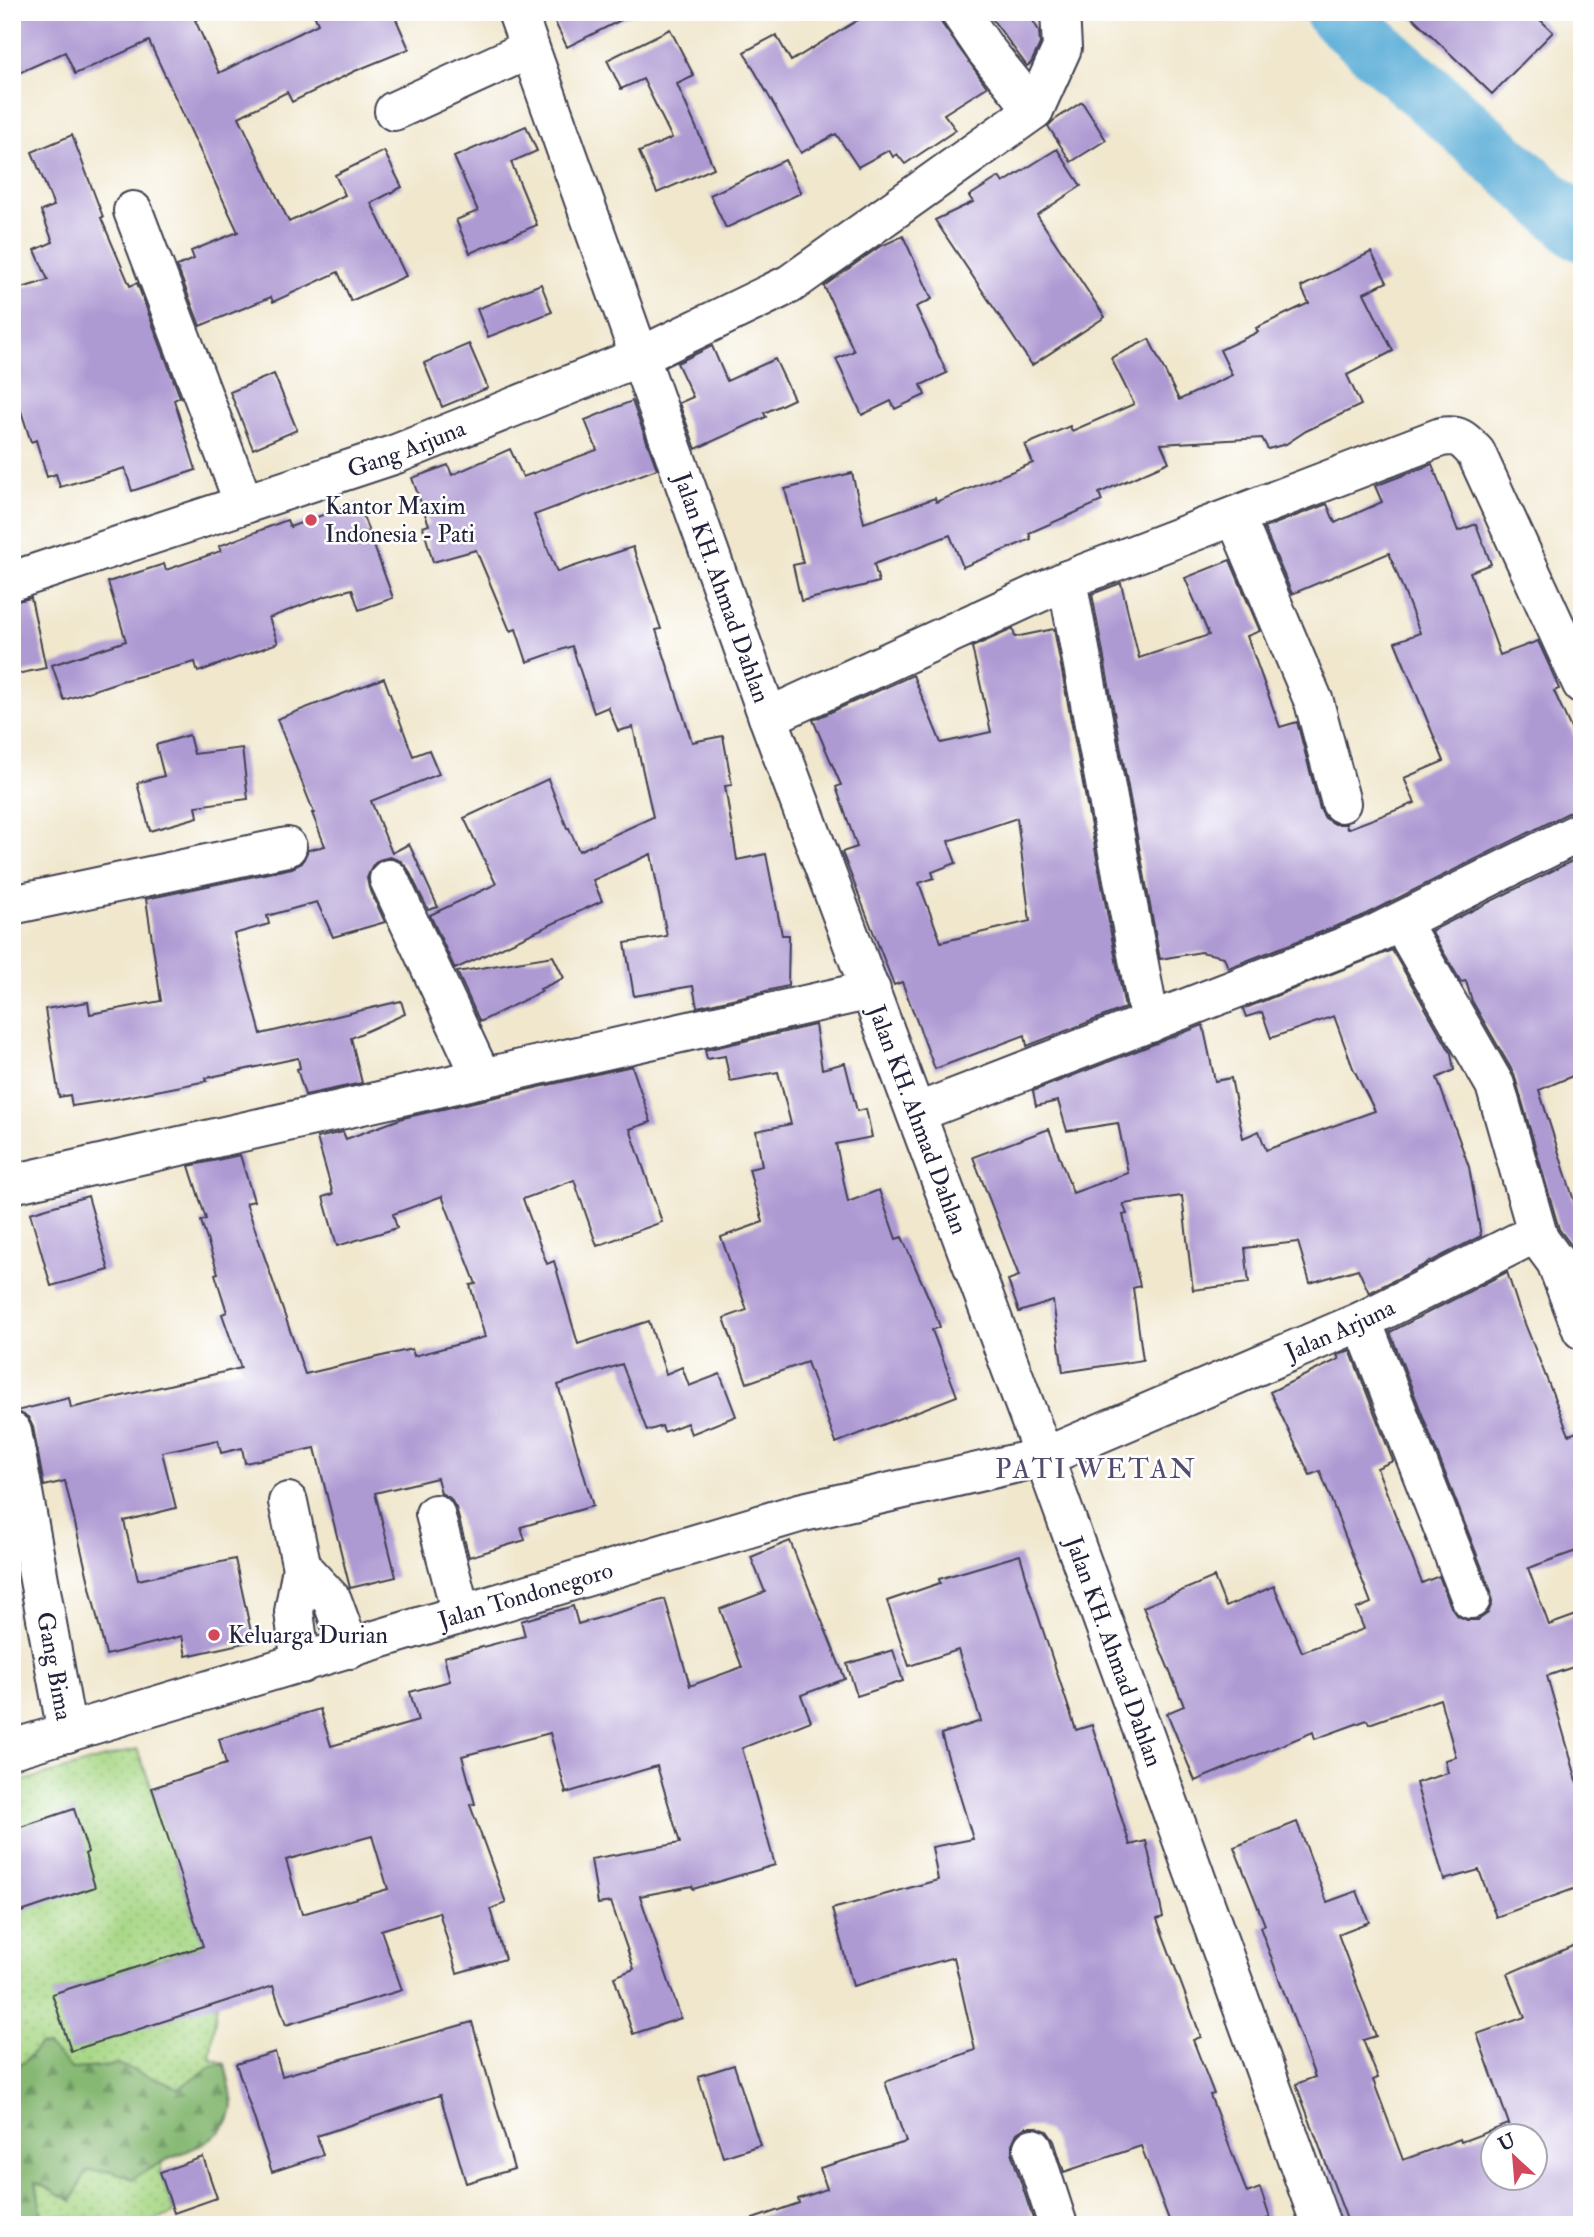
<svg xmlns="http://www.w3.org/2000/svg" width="1594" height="2237" font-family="'IM FELL Double Pica',serif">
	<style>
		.grass { fill: url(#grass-dots); stroke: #647c60; stroke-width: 2 }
		.forest { fill: url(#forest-firs); stroke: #546d56; stroke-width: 2 }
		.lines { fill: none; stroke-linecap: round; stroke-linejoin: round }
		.river { stroke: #5dafd8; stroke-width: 61 }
		.building { fill: #ae9ad3; fill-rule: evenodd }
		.minor-casing { stroke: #414051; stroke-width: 42 }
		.minor { stroke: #fff; stroke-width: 38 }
		.poi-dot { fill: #d1495b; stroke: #fff; stroke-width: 2.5 }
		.labels { text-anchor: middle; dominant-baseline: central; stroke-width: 5; stroke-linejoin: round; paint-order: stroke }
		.street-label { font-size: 24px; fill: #22223b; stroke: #fff }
		.poi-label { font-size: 24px; fill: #22223b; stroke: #fff; text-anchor: start }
		.quarter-label { font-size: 28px; letter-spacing: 2px; fill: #534c70; stroke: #fff }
	</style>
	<defs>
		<pattern id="grass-dots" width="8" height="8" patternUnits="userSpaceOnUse" patternTransform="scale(1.75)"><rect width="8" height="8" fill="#a7d785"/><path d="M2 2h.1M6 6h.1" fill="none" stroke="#8fb874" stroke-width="1.8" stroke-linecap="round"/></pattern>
		<pattern id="forest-firs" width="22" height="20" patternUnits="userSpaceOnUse" patternTransform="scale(1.75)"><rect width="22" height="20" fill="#85b872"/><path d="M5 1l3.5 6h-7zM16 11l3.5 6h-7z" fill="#6c955f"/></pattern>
	</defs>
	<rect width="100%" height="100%" fill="#fff"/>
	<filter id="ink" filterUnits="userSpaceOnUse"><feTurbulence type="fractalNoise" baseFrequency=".0143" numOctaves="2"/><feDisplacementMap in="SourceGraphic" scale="14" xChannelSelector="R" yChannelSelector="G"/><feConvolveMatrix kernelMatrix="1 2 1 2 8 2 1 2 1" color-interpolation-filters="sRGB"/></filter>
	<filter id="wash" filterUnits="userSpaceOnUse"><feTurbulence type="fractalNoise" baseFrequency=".00686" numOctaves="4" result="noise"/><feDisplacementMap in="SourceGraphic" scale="28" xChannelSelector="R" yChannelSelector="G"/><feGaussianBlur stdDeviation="1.57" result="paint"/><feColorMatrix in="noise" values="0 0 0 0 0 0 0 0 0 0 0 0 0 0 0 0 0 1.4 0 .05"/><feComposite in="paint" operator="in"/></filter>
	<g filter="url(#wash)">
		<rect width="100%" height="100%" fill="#f0e7cd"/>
		<!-- grass -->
		<path class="grass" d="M 137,1749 L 152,1788 L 203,1946 L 53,1994 L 217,2003 L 210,2058 L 225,2064 C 227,2077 233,2094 233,2107 C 231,2136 185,2152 162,2162 L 160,2172 L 174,2213 L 145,2225 L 12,2225 L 12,1784 Z"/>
		<!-- forest -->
		<path class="forest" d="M 39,2045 L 48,2046 L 72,2069 L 100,2067 L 118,2064 L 179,2088 L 212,2066 L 225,2064 L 233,2109 L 221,2131 L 201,2145 L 162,2162 L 132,2179 L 113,2171 L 86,2171 L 72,2201 L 36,2182 L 42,2217 L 68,2217 L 70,2225 L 12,2225 L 12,2069 L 24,2062 Z"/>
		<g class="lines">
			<!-- river -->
			<path class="river" d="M 1335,12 L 1582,231"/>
		</g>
		<g id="blocks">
			<!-- building -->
			<path class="building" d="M 12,12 L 213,12 L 195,20 L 219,73 L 318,24 L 313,12 L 393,12 L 409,49 L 355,71 L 292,102 L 287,92 L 239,117 L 289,222 L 345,195 L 335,175 L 384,151 L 402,187 L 371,203 L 406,276 L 351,301 L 338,272 L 273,302 L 271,297 L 200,326 L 177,266 L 194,259 L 191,251 L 238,232 L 149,41 L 75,74 L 65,52 L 12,76 Z
				M 550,12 L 637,12 L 567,47 Z
				M 871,12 L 938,12 L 942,24 L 987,87 L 944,114 L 956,130 L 905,164 L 897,154 L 893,157 L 889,150 L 858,167 L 836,134 L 801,153 L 744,52 L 776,35 L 791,61 Z
				M 987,12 L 1028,12 L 1039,31 L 1040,44 L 1031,63 L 1027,66 Z
				M 1407,12 L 1532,12 L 1553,32 L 1492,94 Z
				M 670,29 L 694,76 L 677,84 L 714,168 L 657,193 L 639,152 L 672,138 L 643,79 L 621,89 L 607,60 Z
				M 1082,102 L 1106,140 L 1071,162 L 1048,126 L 1053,121 Z
				M 526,126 L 537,151 L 511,162 L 537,225 L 470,253 L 456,220 L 478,211 L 454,157 Z
				M 72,135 L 103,217 L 101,218 L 130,286 L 137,283 L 180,397 L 174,400 L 196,470 L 132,491 L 125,468 L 60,487 L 56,474 L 47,477 L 36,440 L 31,442 L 12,383 L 12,291 L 48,280 L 35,250 L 53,242 L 41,211 L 54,206 L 32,152 Z
				M 1057,149 L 1081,186 L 1037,215 L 1105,317 L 1032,365 L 935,220 L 973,202 L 969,196 L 999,177 L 1003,183 Z
				M 785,160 L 801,193 L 726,228 L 710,195 Z
				M 903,236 L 932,299 L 916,307 L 947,373 L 921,385 L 925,395 L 895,409 L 891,401 L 862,415 L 836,359 L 854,351 L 824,286 L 879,247 Z
				M 1371,252 L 1387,282 L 1364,293 L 1393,351 L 1347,375 L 1361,405 L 1306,431 L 1286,444 L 1268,449 L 1262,438 L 1161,444 L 1169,462 L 1099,493 L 1102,501 L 1029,533 L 1031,539 L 963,567 L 950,535 L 874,564 L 879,582 L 801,601 L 793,565 L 803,563 L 785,489 L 852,473 L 864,523 L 935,498 L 936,502 L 1033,463 L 1025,445 L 1070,426 L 1072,431 L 1134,404 L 1111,358 L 1149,339 L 1179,400 L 1232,375 L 1220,350 L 1258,332 L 1256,328 L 1309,303 L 1301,287 Z
				M 541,284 L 552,312 L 488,337 L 477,309 Z
				M 469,344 L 488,388 L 442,407 L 424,363 Z
				M 712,346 L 727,381 L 775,359 L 794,399 L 764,413 L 766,417 L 696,449 L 679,403 L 693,397 L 677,363 Z
				M 274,374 L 297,430 L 253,449 L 230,392 Z
				M 632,401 L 657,469 L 534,515 L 557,572 L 633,547 L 661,629 L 656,630 L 692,742 L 723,736 L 732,785 L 725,786 L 737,860 L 766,854 L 782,935 L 789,935 L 788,986 L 697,1007 L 693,986 L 634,996 L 625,943 L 667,936 L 651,854 L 593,880 L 602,901 L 455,969 L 430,915 L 496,884 L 464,818 L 548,779 L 567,828 L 569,828 L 579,851 L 653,817 L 633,727 L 618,731 L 608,707 L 594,713 L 572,646 L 527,662 L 516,629 L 510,631 L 476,550 L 433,562 L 423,527 L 429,525 L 412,478 L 448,465 L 452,475 L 510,449 L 523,477 L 597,450 L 585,420 Z
				M 1432,464 L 1458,531 L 1476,524 L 1491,564 L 1470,572 L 1500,655 L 1538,641 L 1550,667 L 1559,689 L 1554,691 L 1582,753 L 1582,809 L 1572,811 L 1360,917 L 1228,968 L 1224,957 L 1201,952 L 1160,959 L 1092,594 L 1121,583 L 1139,658 L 1209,635 L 1185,578 L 1230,560 L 1260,631 L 1247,636 L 1280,727 L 1297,722 L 1320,809 L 1325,818 L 1335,824 L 1346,824 L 1347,829 L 1415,803 L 1404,778 L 1444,761 L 1395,642 L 1420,633 L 1389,553 L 1292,594 L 1264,528 L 1327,504 L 1335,523 L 1382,502 L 1375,486 Z
				M 358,502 L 393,598 L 359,610 L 352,589 L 323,597 L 269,618 L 278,643 L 198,672 L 195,662 L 121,681 L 64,700 L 52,665 L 126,641 L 108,582 L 164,564 L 166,570 L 221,551 L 219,546 L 287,520 L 290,527 Z
				M 31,598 L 46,668 L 12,675 L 12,602 Z
				M 1013,629 L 1015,637 L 1054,629 L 1125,1008 L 1027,1046 L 1025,1035 L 935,1069 L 902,982 L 894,985 L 842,852 L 857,847 L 836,787 L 841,785 L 813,720 L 913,675 L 941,743 L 991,732 L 972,647 ZM 1017,818 L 1030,921 L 941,942 L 919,883 L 934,878 L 932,872 L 956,863 L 948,841 Z
				M 384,678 L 413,756 L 429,750 L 439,774 L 371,801 L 392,853 L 409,844 L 438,907 L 428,910 L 408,869 L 401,861 L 390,857 L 379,860 L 372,866 L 367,878 L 369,888 L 385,922 L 333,937 L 317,902 L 267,916 L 269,924 L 234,934 L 261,1034 L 401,1001 L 405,1014 L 351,1038 L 362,1083 L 305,1095 L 297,1069 L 300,1068 L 298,1058 L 206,1078 L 207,1081 L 110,1100 L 72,1106 L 70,1095 L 59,1097 L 45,1009 L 88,1002 L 90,1014 L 161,1001 L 146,899 L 292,868 L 302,863 L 308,850 L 325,846 L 312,813 L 314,813 L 277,719 Z
				M 189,735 L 194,754 L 242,748 L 248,799 L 196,806 L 198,817 L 150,831 L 137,783 L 164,776 L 156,745 Z
				M 1582,856 L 1582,1072 L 1539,1090 L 1575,1204 L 1582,1201 L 1582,1268 L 1574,1249 L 1559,1229 L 1514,1074 L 1472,1001 L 1466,981 L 1461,982 L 1431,931 Z
				M 1392,950 L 1451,1053 L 1454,1070 L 1437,1078 L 1469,1167 L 1481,1236 L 1369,1293 L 1358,1269 L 1310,1283 L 1298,1242 L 1245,1248 L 1249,1283 L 1193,1290 L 1182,1196 L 1123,1204 L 1127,1214 L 1123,1215 L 1140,1286 L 1133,1288 L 1143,1360 L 1063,1372 L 1053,1301 L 1019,1312 L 1008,1280 L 1019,1276 L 973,1157 L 1049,1129 L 1073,1193 L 1128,1173 L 1118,1123 L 1067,1131 L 1058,1101 L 1036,1106 L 1033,1091 L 1203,1025 L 1215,1081 L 1231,1078 L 1243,1138 L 1259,1131 L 1266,1150 L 1375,1111 L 1353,1068 L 1334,1016 L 1271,1038 L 1262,1012 L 1246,1017 L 1243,1009 Z
				M 553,956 L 564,978 L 540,989 L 542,991 L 480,1022 L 457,972 Z
				M 815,1025 L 822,1069 L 845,1063 L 857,1111 L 866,1109 L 872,1137 L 836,1144 L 848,1202 L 879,1190 L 896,1239 L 902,1237 L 931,1303 L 940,1327 L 932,1330 L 957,1396 L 836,1443 L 807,1362 L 747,1383 L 724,1318 L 747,1310 L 721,1237 L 763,1222 L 749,1169 L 762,1166 L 756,1131 L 791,1124 L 778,1072 L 730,1081 L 725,1056 L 707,1059 L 705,1050 Z
				M 632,1066 L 651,1122 L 630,1129 L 662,1222 L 597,1246 L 574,1180 L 523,1199 L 547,1264 L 554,1261 L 578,1344 L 649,1321 L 666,1374 L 682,1367 L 689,1386 L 720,1374 L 736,1416 L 691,1434 L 687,1423 L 664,1432 L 662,1426 L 647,1431 L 622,1364 L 558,1385 L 593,1506 L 521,1527 L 525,1540 L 469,1557 L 456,1508 L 450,1498 L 441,1493 L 437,1478 L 375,1493 L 396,1577 L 350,1588 L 315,1448 L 245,1463 L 242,1448 L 221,1453 L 218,1440 L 162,1452 L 176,1508 L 124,1521 L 138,1580 L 235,1559 L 253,1641 L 186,1656 L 182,1636 L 106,1655 L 65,1481 L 44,1486 L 33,1427 L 28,1417 L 16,1411 L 69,1398 L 71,1408 L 241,1368 L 222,1314 L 227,1312 L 215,1274 L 218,1273 L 201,1221 L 206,1219 L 189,1166 L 240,1155 L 254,1201 L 246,1203 L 305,1374 L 412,1349 L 414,1356 L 485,1337 L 470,1285 L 476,1284 L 442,1196 L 393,1214 L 397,1228 L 337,1246 L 323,1197 L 333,1194 L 317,1138 L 343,1132 L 346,1139 L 403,1118 Z
				M 88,1196 L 109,1270 L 51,1286 L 30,1213 Z
				M 1507,1272 L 1518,1306 L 1569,1435 L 1582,1430 L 1582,1549 L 1528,1568 L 1549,1625 L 1582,1613 L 1582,1664 L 1547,1676 L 1582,1798 L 1582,1886 L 1496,1917 L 1479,1870 L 1444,1880 L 1416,1783 L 1448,1773 L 1445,1760 L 1456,1757 L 1440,1699 L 1369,1724 L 1367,1720 L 1315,1739 L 1313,1732 L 1195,1781 L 1167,1713 L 1184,1706 L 1143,1607 L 1214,1577 L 1226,1607 L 1274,1586 L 1302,1652 L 1364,1629 L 1356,1609 L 1371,1603 L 1320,1471 L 1310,1475 L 1270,1392 L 1339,1359 L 1337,1355 L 1350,1350 L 1393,1461 L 1377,1468 L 1422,1583 L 1439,1576 L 1451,1607 L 1458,1616 L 1467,1620 L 1478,1620 L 1488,1613 L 1492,1603 L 1491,1591 L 1390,1332 Z
				M 790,1541 L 845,1679 L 801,1695 L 811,1721 L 742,1748 L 775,1865 L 693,1889 L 692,1886 L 640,1896 L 681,2018 L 633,2034 L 614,1977 L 634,1969 L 611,1902 L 598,1904 L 591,1859 L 680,1843 L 657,1766 L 566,1793 L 550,1733 L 462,1756 L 475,1804 L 470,1805 L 506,1903 L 490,1909 L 505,1959 L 457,1973 L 439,1912 L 381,1930 L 402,1990 L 286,2025 L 273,1986 L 71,2051 L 52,1994 L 203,1946 L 152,1788 L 226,1764 L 219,1739 L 320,1709 L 331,1746 L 418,1721 L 410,1692 L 450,1681 L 444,1657 L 525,1636 L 521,1621 L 573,1606 L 578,1624 L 665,1599 L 690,1686 L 742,1667 L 720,1609 L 765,1592 L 751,1557 ZM 372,1836 L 388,1889 L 302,1914 L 286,1860 Z
				M 1020,1555 L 1028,1582 L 1027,1582 L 1076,1730 L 1092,1725 L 1130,1845 L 1146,1841 L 1163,1917 L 1157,1919 L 1201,2037 L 1193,2040 L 1214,2094 L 1210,2095 L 1247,2193 L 1260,2188 L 1270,2218 L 1249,2225 L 1171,2225 L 1141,2146 L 1064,2172 L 1054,2141 L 1047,2131 L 1037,2127 L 1026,2127 L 1017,2133 L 1012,2144 L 1012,2155 L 1035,2225 L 751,2225 L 750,2220 L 799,2203 L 798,2199 L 827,2189 L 820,2168 L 906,2142 L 885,2082 L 975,2050 L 954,1957 L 853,1986 L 832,1909 L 938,1880 L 932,1847 L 973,1839 L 941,1734 L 981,1721 L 958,1650 L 909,1666 L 887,1601 L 940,1583 L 939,1579 Z
				M 893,1650 L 903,1681 L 857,1696 L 847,1664 Z
				M 74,1809 L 88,1852 L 85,1854 L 95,1887 L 12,1915 L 12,1830 Z
				M 1297,1822 L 1327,1902 L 1357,1891 L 1369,1922 L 1338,1934 L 1376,2036 L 1363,2040 L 1378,2078 L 1373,2080 L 1403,2160 L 1460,2139 L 1461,2142 L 1509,2124 L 1477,2034 L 1525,2017 L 1507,1974 L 1582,1942 L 1582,2219 L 1565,2225 L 1349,2225 L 1296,2084 L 1315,2077 L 1260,1927 L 1265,1925 L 1234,1847 ZM 1493,2136 L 1535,2136 L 1535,2178 L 1493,2178 Z
				M 472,2022 L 514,2169 L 466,2183 L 440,2095 L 317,2136 L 323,2155 L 272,2172 L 236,2064 L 275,2052 L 282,2076 Z
				M 734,2065 L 760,2145 L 723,2157 L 698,2076 Z
				M 203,2157 L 217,2198 L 174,2213 L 160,2172 Z"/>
		</g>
	</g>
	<g filter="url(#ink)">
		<use href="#blocks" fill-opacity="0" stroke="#414051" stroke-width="2"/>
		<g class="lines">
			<defs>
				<g id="minor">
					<path id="s1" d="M 517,12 L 768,717 L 1044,1457 L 1321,2225"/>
					<path d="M 1034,110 L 1062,48 L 1060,12"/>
					<path d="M 394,111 L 530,49"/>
					<path d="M 133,211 L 244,504"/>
					<path d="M 1235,516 L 1314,702 L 1341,803"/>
					<path d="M 1067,580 L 1150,1023"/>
					<path id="s2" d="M 12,581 L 396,454 L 639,357 L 790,284 L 1034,110 L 985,49 L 960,12"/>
					<path d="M 768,717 L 1067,580 L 1441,437 C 1460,434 1464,440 1476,453 L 1582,684"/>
					<path d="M 389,879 L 482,1078"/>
					<path d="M 12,905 L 287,847"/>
					<path d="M 1401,922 L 1495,1085 L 1539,1239"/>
					<path d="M 916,1113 L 1369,937 L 1582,831"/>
					<path d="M 12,1184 L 871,990"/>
					<path d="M 1362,1321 L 1471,1599"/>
					<path id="s3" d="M 12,1432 L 67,1733"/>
					<path d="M 288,1502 L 302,1568 L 332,1600 L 350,1649"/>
					<path d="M 435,1514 L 461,1614"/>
					<path d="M 301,1664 L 294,1612 L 302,1568"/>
					<path id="s4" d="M 12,1749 L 799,1513 L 1044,1457 L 1362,1321 L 1526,1238 L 1539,1239 L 1556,1262 L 1582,1330"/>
					<path d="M 1033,2148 L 1058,2225"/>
				</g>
			</defs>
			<!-- minor casing -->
			<use href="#minor" class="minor-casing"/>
			<!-- minor -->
			<use href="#minor" class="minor"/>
		</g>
	</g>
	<!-- markers -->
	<g class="poi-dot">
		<circle cx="311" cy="520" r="7"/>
		<circle cx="214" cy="1635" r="7"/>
	</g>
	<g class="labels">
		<!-- street labels -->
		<g class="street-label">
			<text stroke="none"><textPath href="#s2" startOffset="416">Gang Arjuna</textPath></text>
			<text stroke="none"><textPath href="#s1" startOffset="611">Jalan KH. Ahmad Dahlan</textPath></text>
			<text stroke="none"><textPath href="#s1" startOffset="1178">Jalan KH. Ahmad Dahlan</textPath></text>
			<text stroke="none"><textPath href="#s4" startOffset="1395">Jalan Arjuna</textPath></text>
			<text stroke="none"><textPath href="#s4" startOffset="536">Jalan Tondonegoro</textPath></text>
			<text stroke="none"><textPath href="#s1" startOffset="1745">Jalan KH. Ahmad Dahlan</textPath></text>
			<text stroke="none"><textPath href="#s3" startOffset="238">Gang Bima</textPath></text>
		</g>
		<!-- poi labels -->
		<g class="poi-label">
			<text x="325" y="506">Kantor Maxim<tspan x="325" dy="28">Indonesia - Pati</tspan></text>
			<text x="228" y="1635">Keluarga Durian</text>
		</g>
		<!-- quarter labels -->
		<g class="quarter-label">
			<text x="1096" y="1469">PATI WETAN</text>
		</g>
	</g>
	<!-- margin -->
	<rect width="1594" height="2237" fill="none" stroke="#fff" stroke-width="42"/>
	<!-- north arrow -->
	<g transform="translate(1514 2157) rotate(334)"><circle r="33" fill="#ffffff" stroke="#a7a7b1" stroke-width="2"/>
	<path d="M0-5L12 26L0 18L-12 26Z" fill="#d1495b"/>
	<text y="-10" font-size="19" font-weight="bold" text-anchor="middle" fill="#22223b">U</text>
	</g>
</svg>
